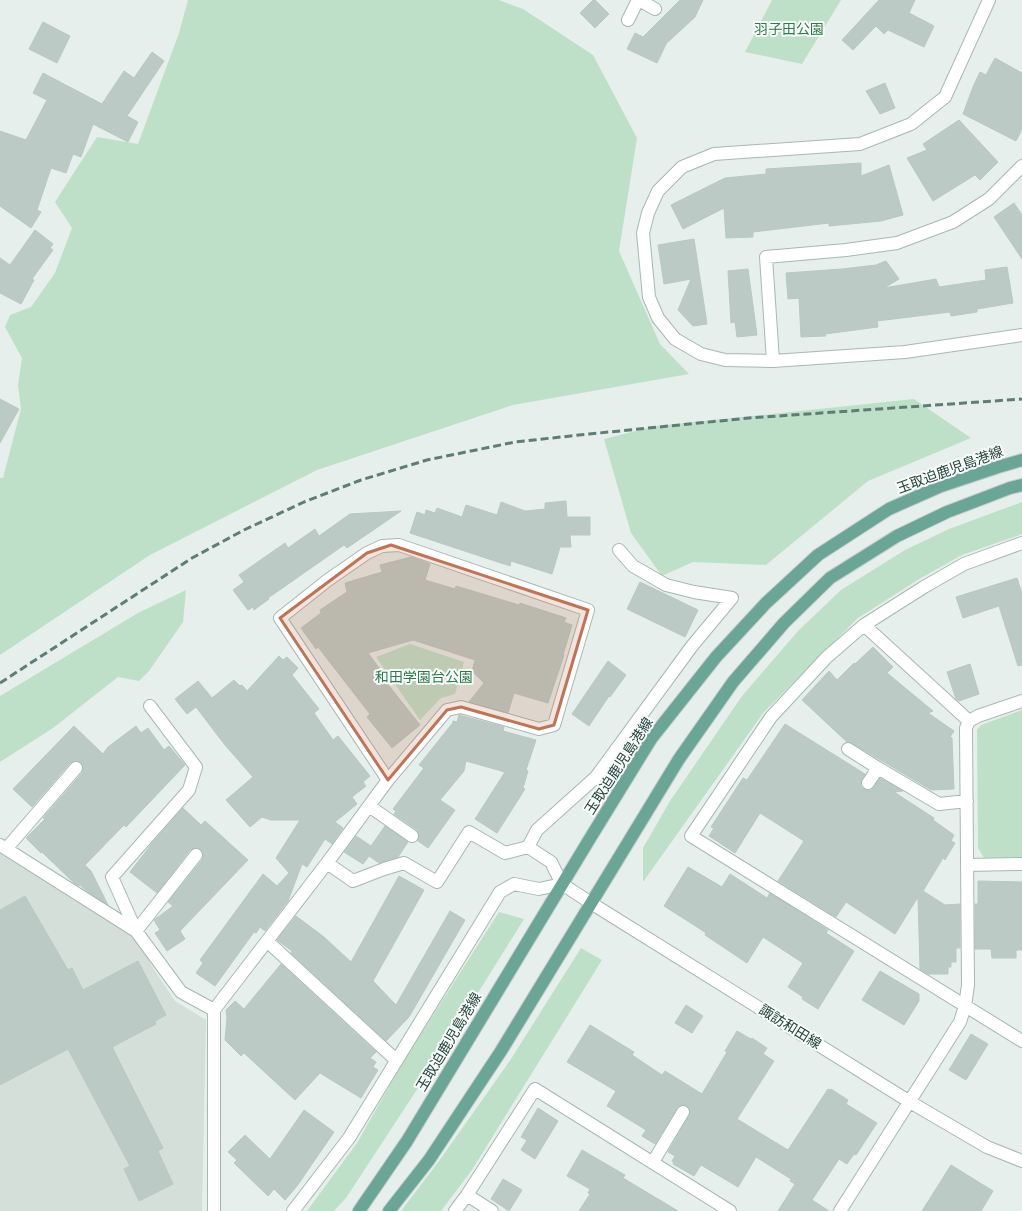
<svg xmlns="http://www.w3.org/2000/svg" width="1022" height="1211" font-family="Signika,'Noto Sans JP',sans-serif">
	<style>
		.built { fill: #d4dfda }
		.green { fill: #bfe0c8 }
		.building { fill: #bbcac4; stroke: #b8c9c2 }
		.lines { fill: none; stroke-linecap: round; stroke-linejoin: round }
		.minor-casing { stroke: #a8b8b2; stroke-width: 14 }
		.major-casing { stroke: #c2cac8; stroke-width: 14 }
		.minor { stroke: #fff; stroke-width: 12 }
		.major { stroke: #6aa596; stroke-width: 12 }
		.rail { stroke: #5f7d75; stroke-width: 3; stroke-dasharray: 8 4; stroke-linecap: butt }
		.marked { fill: #c07456; fill-opacity: 0.2; stroke: #c07456; stroke-width: 3; stroke-linejoin: round }
		.labels { text-anchor: middle; dominant-baseline: central; stroke-width: 4; stroke-linejoin: round; paint-order: stroke }
		.park-label { font-size: 14px; fill: #2d7a4b; stroke: #f7fbf9 }
		.street-label { font-size: 14px; fill: #24423a; stroke: #f7fbf9 }
	</style>
	<rect width="100%" height="100%" fill="#e6efeb"/>
	<!-- built -->
	<path class="built" d="M 0,853 L 142,943 L 151,965 L 175,1001 L 206,1020 L 202,1211 L 0,1211 Z"/>
	<!-- green -->
	<path class="green" d="M 188,0 L 499,0 L 523,9 L 593,55 L 637,138 L 619,251 L 660,344 L 689,374 L 513,405 L 317,470 L 150,555 L 0,655 L 0,478 L 3,478 L 21,409 L 18,385 L 22,358 L 5,327 L 10,315 L 31,307 L 55,273 L 72,228 L 55,202 L 97,137 L 138,144 L 179,33 Z
		M 772,0 L 841,0 L 802,64 L 745,52 Z
		M 914,399 L 971,438 L 868,481 L 766,565 L 693,562 L 662,576 L 631,533 L 604,439 L 656,426 Z
		M 1022,502 L 1022,534 L 962,555 L 921,578 L 858,618 L 764,712 L 643,882 L 643,848 L 670,801 L 742,696 L 798,631 L 841,590 L 905,550 L 949,529 Z
		M 186,590 L 183,622 L 149,671 L 139,681 L 118,677 L 53,728 L 0,762 L 0,696 L 138,613 Z
		M 410,644 L 464,662 L 455,694 L 441,698 L 420,720 L 376,657 Z
		M 1022,710 L 1022,857 L 984,858 L 978,848 L 977,730 L 981,725 Z
		M 499,912 L 524,919 L 433,1065 L 346,1198 L 334,1211 L 307,1211 L 357,1143 L 403,1062 Z
		M 581,948 L 602,960 L 472,1170 L 441,1211 L 401,1211 L 439,1161 L 511,1059 Z"/>
	<!-- building -->
	<path class="building" d="M 593,0 L 595,0 L 609,14 L 595,28 L 580,13 Z
		M 680,0 L 703,0 L 695,17 L 668,42 L 667,42 L 657,63 L 627,49 L 635,33 L 643,37 Z
		M 879,0 L 915,0 L 909,13 L 934,26 L 924,47 L 888,30 L 884,34 L 876,26 L 853,50 L 842,40 Z
		M 43,22 L 70,36 L 57,63 L 29,49 Z
		M 152,52 L 164,61 L 127,116 L 138,122 L 128,142 L 93,124 L 81,157 L 73,154 L 66,173 L 51,168 L 37,210 L 41,212 L 31,228 L 0,206 L 0,131 L 26,140 L 47,100 L 33,93 L 43,73 L 102,104 L 124,71 L 134,78 Z
		M 995,58 L 1022,73 L 1022,129 L 1016,141 L 963,114 L 973,87 L 980,72 L 986,75 Z
		M 885,83 L 895,108 L 880,114 L 866,91 Z
		M 959,120 L 998,162 L 980,180 L 975,175 L 933,201 L 907,158 L 927,150 L 923,144 Z
		M 861,163 L 861,176 L 889,165 L 903,215 L 881,221 L 829,226 L 829,223 L 753,232 L 753,237 L 726,238 L 724,208 L 683,229 L 671,205 L 725,178 L 766,174 L 766,169 Z
		M 1014,203 L 1022,215 L 1022,259 L 994,217 Z
		M 35,230 L 53,244 L 50,248 L 53,250 L 32,279 L 34,280 L 21,304 L 0,293 L 0,258 L 10,265 Z
		M 694,239 L 707,324 L 693,326 L 678,310 L 691,279 L 664,284 L 658,245 Z
		M 886,261 L 899,279 L 884,288 L 936,279 L 939,287 L 986,280 L 985,270 L 1007,267 L 1013,303 L 977,309 L 977,312 L 951,316 L 950,312 L 877,321 L 878,327 L 825,334 L 826,336 L 801,337 L 799,298 L 788,299 L 786,273 L 842,269 L 876,265 Z
		M 748,269 L 757,335 L 737,337 L 735,322 L 731,323 L 728,271 Z
		M 0,399 L 19,409 L 0,443 Z
		M 566,501 L 567,517 L 590,517 L 590,535 L 570,535 L 571,547 L 560,547 L 552,574 L 511,561 L 510,566 L 410,533 L 417,512 L 425,515 L 426,510 L 435,513 L 437,508 L 462,517 L 466,505 L 497,515 L 501,502 L 525,511 L 545,509 L 545,503 Z
		M 401,511 L 347,548 L 344,545 L 268,598 L 269,599 L 254,610 L 253,607 L 248,610 L 233,590 L 244,582 L 239,575 L 285,543 L 288,548 L 315,529 L 319,536 L 350,514 Z
		M 411,557 L 430,564 L 425,580 L 455,589 L 456,586 L 519,605 L 520,603 L 566,618 L 564,622 L 572,625 L 563,655 L 564,655 L 548,703 L 514,693 L 508,713 L 469,702 L 484,683 L 472,671 L 475,660 L 413,640 L 368,653 L 388,680 L 386,682 L 420,725 L 392,748 L 367,717 L 370,714 L 318,647 L 316,649 L 301,628 L 321,613 L 320,610 L 347,592 L 345,583 L 382,572 L 380,565 Z
		M 1017,578 L 1022,594 L 1022,665 L 1018,666 L 999,606 L 963,618 L 956,597 Z
		M 640,582 L 698,610 L 685,637 L 627,609 Z
		M 873,647 L 893,667 L 887,673 L 933,711 L 928,713 L 954,731 L 950,737 L 952,738 L 954,789 L 931,790 L 852,743 L 847,742 L 802,700 L 829,671 L 837,680 L 854,663 L 855,664 Z
		M 279,656 L 283,660 L 287,657 L 298,668 L 292,675 L 319,709 L 314,713 L 333,740 L 338,736 L 370,776 L 363,782 L 366,786 L 352,797 L 357,804 L 335,822 L 343,828 L 332,844 L 325,839 L 307,867 L 302,864 L 288,901 L 265,931 L 260,927 L 256,933 L 254,932 L 215,986 L 196,973 L 203,963 L 200,960 L 263,874 L 277,886 L 289,873 L 276,858 L 300,820 L 271,820 L 262,817 L 250,827 L 226,800 L 253,777 L 225,745 L 196,707 L 187,714 L 175,699 L 198,681 L 212,698 L 234,680 L 240,686 L 242,685 L 247,691 Z
		M 608,661 L 626,675 L 610,697 L 609,696 L 589,726 L 572,714 Z
		M 970,664 L 979,694 L 959,701 L 956,699 L 947,672 Z
		M 459,715 L 504,727 L 503,731 L 536,740 L 526,770 L 528,771 L 523,788 L 525,789 L 497,833 L 475,819 L 505,772 L 466,761 L 464,771 L 440,800 L 455,810 L 428,848 L 418,841 L 419,836 L 417,830 L 394,814 L 396,811 L 393,809 L 424,768 L 419,765 L 451,725 L 452,725 L 453,721 L 457,722 Z
		M 785,724 L 865,774 L 861,783 L 861,787 L 864,789 L 868,790 L 872,790 L 880,778 L 903,791 L 894,792 L 934,818 L 933,820 L 954,835 L 951,841 L 955,843 L 945,860 L 943,858 L 923,891 L 945,905 L 960,904 L 960,948 L 956,948 L 956,962 L 951,962 L 951,967 L 948,967 L 948,974 L 928,974 L 920,969 L 918,897 L 895,934 L 846,902 L 836,917 L 778,881 L 804,841 L 760,813 L 735,853 L 709,836 L 714,828 L 711,827 L 743,778 L 747,780 Z
		M 74,726 L 103,754 L 108,747 L 136,726 L 141,733 L 148,728 L 164,750 L 169,746 L 185,765 L 126,827 L 124,825 L 85,865 L 91,871 L 108,905 L 88,892 L 80,885 L 79,886 L 74,883 L 42,852 L 41,853 L 26,838 L 45,819 L 43,818 L 82,773 L 83,769 L 81,763 L 77,761 L 70,763 L 32,807 L 13,789 Z
		M 183,808 L 201,825 L 205,821 L 248,860 L 180,931 L 185,939 L 167,951 L 155,933 L 160,930 L 154,920 L 173,906 L 168,902 L 202,860 L 203,856 L 203,852 L 197,848 L 190,850 L 157,893 L 130,872 L 154,841 Z
		M 385,826 L 408,842 L 398,857 L 379,863 L 369,856 L 363,864 L 344,852 L 356,836 L 371,846 Z
		M 688,867 L 722,887 L 730,874 L 767,898 L 770,893 L 828,930 L 826,933 L 854,951 L 818,1009 L 802,999 L 803,997 L 788,987 L 803,963 L 763,937 L 747,963 L 705,935 L 706,933 L 697,927 L 664,906 Z
		M 399,876 L 424,890 L 373,981 L 396,1005 L 450,911 L 465,920 L 409,1017 L 386,1041 L 291,953 L 292,951 L 277,940 L 296,916 L 324,937 L 351,962 Z
		M 978,881 L 1022,882 L 1022,950 L 1016,950 L 1016,958 L 992,958 L 991,949 L 975,949 L 975,904 L 978,904 Z
		M 25,896 L 68,970 L 72,968 L 83,990 L 138,961 L 166,1015 L 155,1021 L 156,1024 L 112,1047 L 163,1148 L 158,1151 L 173,1184 L 139,1201 L 124,1169 L 130,1166 L 68,1049 L 0,1085 L 0,910 Z
		M 281,964 L 376,1052 L 370,1058 L 376,1062 L 373,1067 L 378,1070 L 361,1098 L 320,1073 L 295,1100 L 244,1053 L 241,1056 L 225,1040 L 227,1018 L 226,1010 L 235,1001 L 244,1009 Z
		M 880,971 L 919,994 L 919,1001 L 904,1025 L 862,1000 Z
		M 686,1005 L 703,1016 L 692,1033 L 675,1023 Z
		M 590,1025 L 634,1052 L 632,1055 L 662,1075 L 665,1071 L 702,1094 L 727,1052 L 725,1051 L 737,1031 L 751,1039 L 752,1038 L 767,1048 L 763,1054 L 774,1061 L 737,1119 L 788,1150 L 828,1089 L 830,1090 L 831,1089 L 848,1100 L 846,1104 L 877,1123 L 856,1155 L 854,1154 L 847,1164 L 839,1159 L 812,1200 L 829,1211 L 778,1211 L 795,1184 L 790,1181 L 791,1179 L 756,1157 L 738,1187 L 701,1165 L 694,1176 L 673,1164 L 674,1162 L 672,1161 L 675,1156 L 668,1152 L 689,1116 L 690,1112 L 689,1108 L 684,1105 L 677,1108 L 655,1144 L 642,1136 L 646,1130 L 607,1106 L 616,1091 L 567,1062 Z
		M 971,1034 L 988,1044 L 966,1080 L 949,1070 Z
		M 538,1108 L 558,1121 L 535,1159 L 521,1150 L 527,1140 L 521,1137 Z
		M 304,1110 L 334,1132 L 297,1186 L 285,1200 L 274,1189 L 268,1196 L 234,1163 L 237,1160 L 228,1152 L 245,1135 L 270,1159 Z
		M 582,1150 L 625,1175 L 623,1178 L 678,1211 L 579,1211 L 590,1194 L 588,1193 L 590,1189 L 567,1176 Z
		M 951,1165 L 993,1191 L 981,1211 L 922,1211 Z
		M 503,1179 L 522,1190 L 509,1211 L 491,1199 Z"/>
	<g class="lines">
		<defs>
			<path id="minor" d="M 639,0 L 655,9
				M 989,0 L 945,97 L 911,124 L 860,144 L 714,154 L 682,167 L 658,191 L 648,213 L 643,233 L 649,297 L 658,318 L 675,339 L 701,354 L 725,360 L 773,361 L 905,352 L 1022,335
				M 628,20 L 638,0
				M 773,361 L 766,257 L 846,250 L 897,243 L 953,222 L 989,199 L 1022,166
				M 1022,543 L 964,564 L 924,587 L 864,625 L 827,657 L 771,717 L 691,836 L 1022,1041
				M 864,625 L 969,721
				M 150,706 L 196,767 L 189,790 L 112,877 L 136,931 L 196,855
				M 848,749 L 878,768 L 939,804 L 967,801
				M 868,783 L 878,768
				M 369,806 L 412,836
				M 0,845 L 136,931 L 181,992 L 214,1010
				M 528,847 L 537,830 L 596,777 L 692,646 L 732,598 L 694,592 L 666,585 L 633,566 L 619,550
				M 6,849 L 76,768
				M 327,863 L 353,881 L 384,869 L 404,863 L 437,882 L 469,832 L 505,853 L 528,847 L 551,862 L 562,884 L 591,903 L 910,1102 L 987,1147 L 1022,1161
				M 967,865 L 1022,864
				M 267,941 L 396,1060
				M 653,1162 L 683,1112
				M 467,1195 L 492,1211
				M 214,1211 L 214,1010 L 327,863 L 388,780 L 447,710 L 461,707 L 539,729 L 554,725 L 588,610 L 399,545 L 382,546 L 367,553 L 328,580 L 280,618 L 388,780
				M 293,1211 L 349,1138 L 500,892 L 514,884 L 539,889 L 562,884
				M 455,1211 L 467,1195 L 535,1089 L 730,1211
				M 840,1211 L 960,1022 L 965,1006 L 968,985 L 966,728 L 969,721 L 978,716 L 1022,701"/>
			<path id="major" d="M 359,1211 L 407,1141 L 589,840 L 651,739 L 716,657 L 766,603 L 818,555 L 889,509 L 941,486 L 998,467 L 1022,460
				M 389,1211 L 429,1160 L 501,1051 L 679,759 L 733,682 L 784,623 L 830,578 L 897,536 L 947,512 L 1010,488 L 1022,485"/>
		</defs>
		<!-- minor casing -->
		<use href="#minor" class="minor-casing"/>
		<!-- major casing -->
		<use href="#major" class="major-casing"/>
		<!-- minor -->
		<use href="#minor" class="minor"/>
		<!-- major -->
		<use href="#major" class="major"/>
		<!-- rail -->
		<path class="rail" d="M 0,683 L 192,558 L 244,530 L 304,502 L 361,480 L 427,460 L 515,442 L 589,434 L 749,418 L 1022,399"/>
	</g>
	<!-- marked area -->
	<path class="marked" d="M 391,545 L 588,610 L 554,725 L 539,729 L 461,707 L 447,710 L 388,780 L 280,618 L 367,553 Z"/>
	<g class="labels">
		<!-- park labels -->
		<g class="park-label">
			<text x="789" y="29">羽子田公園</text>
			<text x="424" y="677">和田学園台公園</text>
		</g>
		<!-- street labels -->
		<g class="street-label">
			<text transform="translate(950 470) rotate(-20)">玉取迫鹿児島港線</text>
			<text transform="translate(619 766) rotate(-57)">玉取迫鹿児島港線</text>
			<text transform="translate(790 1027) rotate(32)">諏訪和田線</text>
			<text transform="translate(449 1042) rotate(-59)">玉取迫鹿児島港線</text>
		</g>
	</g>
</svg>
